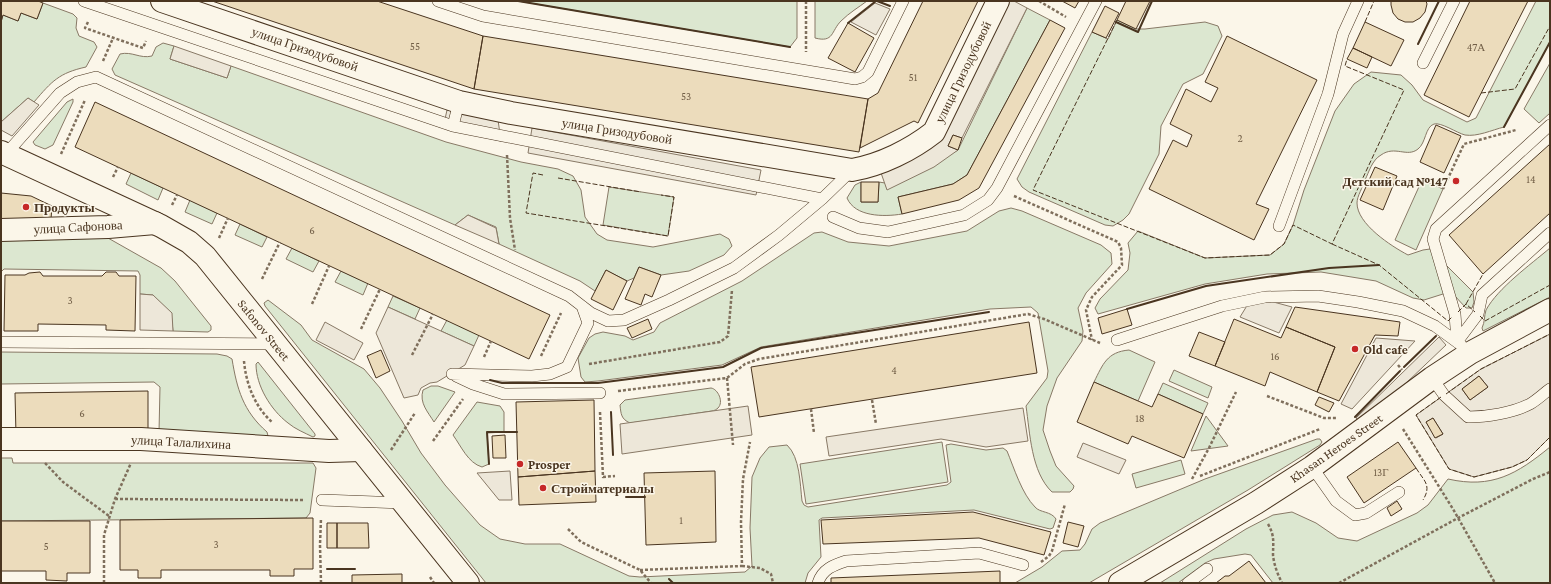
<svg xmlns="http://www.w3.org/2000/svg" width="1551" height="584" font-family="'Crimson Pro',serif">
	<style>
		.green { fill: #dce7d0; stroke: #887966 }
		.parking { fill: #ede7d9; stroke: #887966; fill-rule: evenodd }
		.building { fill: #ecdcbc; stroke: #4a3520 }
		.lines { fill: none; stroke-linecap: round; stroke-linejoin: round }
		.service-casing { stroke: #4a3520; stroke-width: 12 }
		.minor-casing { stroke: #4a3520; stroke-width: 24 }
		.secondary-casing { stroke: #4a3520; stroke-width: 24 }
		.path { stroke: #7f6f5c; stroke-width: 2.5; stroke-dasharray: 3 2; stroke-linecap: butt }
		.service { stroke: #fbf6e9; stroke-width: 11 }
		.minor { stroke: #fbf6e9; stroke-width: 22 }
		.secondary { stroke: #fbf6e9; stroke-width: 22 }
		.fence { stroke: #4a3520; stroke-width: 1; stroke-dasharray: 5 2; stroke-linecap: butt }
		.wall { stroke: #4a3520; stroke-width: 2 }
		.poi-dot { fill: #c62828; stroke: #fbf6e9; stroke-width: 1.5 }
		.labels { text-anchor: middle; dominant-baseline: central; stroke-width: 3; stroke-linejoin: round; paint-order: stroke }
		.number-label { font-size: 11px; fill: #725f47 }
		.street-label { font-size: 13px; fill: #4a3520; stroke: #fbf6e9 }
		.poi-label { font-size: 13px; font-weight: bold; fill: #4a3520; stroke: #fbf6e9; text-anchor: start }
	</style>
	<rect width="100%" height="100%" fill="#fbf6e9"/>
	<!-- green -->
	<path class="green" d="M 518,1 L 797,1 L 797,38 L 790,47 Z
		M 815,1 L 867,1 C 859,7 849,13 841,21 C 831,31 834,43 815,38 Z
		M 1536,1 L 1550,1 L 1550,42 L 1504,127 C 1492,130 1477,137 1465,135 C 1457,133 1441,122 1434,124 C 1425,127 1426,143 1418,149 C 1407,158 1395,145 1381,155 C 1372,160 1369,172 1365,180 C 1363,187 1357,196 1357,203 C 1357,224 1391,246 1408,255 L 1423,250 L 1430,249 L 1473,292 L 1474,302 L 1472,308 L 1466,308 L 1454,295 L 1443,294 L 1424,300 L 1413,298 L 1376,281 L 1321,272 L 1267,274 L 1205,284 L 1098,314 L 1095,308 L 1100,299 L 1128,270 L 1130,253 L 1128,243 L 1138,231 L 1205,258 L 1270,255 L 1284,244 L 1293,225 L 1304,190 L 1335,111 L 1354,84 L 1371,72 L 1401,75 L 1412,85 L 1423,100 L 1467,122 L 1476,118 Z
		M 43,3 L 73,14 L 77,18 L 76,28 L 79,36 L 94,42 L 97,47 L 86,67 C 59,73 52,81 34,102 L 28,98 L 1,122 L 1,22 L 3,15 L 18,21 L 21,13 L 37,19 Z
		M 1027,8 L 1050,20 L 967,175 L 953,184 L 898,197 L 902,214 C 884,217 855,217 847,198 L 855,185 L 861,182 L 861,202 L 878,202 L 879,182 L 885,183 L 887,189 L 958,150 Z
		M 1117,20 L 1136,29 L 1145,29 L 1205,22 L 1218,26 L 1222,36 L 1203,74 L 1183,84 L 1161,126 L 1159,154 L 1129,214 L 1123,220 L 1113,226 L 1105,225 L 1029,192 L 1022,187 L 1017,179 L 1092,32 L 1108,39 Z
		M 163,43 L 174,46 L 170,59 L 227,78 L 231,66 L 446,142 L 521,162 L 558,169 L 573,176 L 581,190 L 585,217 L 597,234 L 607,240 L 653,247 L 720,234 L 729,239 L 732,246 L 724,255 L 689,271 L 661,275 L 639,267 L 634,278 L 627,281 L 606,270 L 595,291 L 580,281 L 499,244 L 496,227 L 468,215 L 455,225 L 115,75 L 112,69 L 120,54 C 132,51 140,59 152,56 L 156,47 Z
		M 1550,63 L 1550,113 L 1539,123 L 1524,109 Z
		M 73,99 L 73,102 L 53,145 L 45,149 L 35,145 L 33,142 L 67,102 Z
		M 131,173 L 163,188 L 158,200 L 126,184 Z
		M 1422,180 L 1443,189 L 1416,250 L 1395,240 Z
		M 609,187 L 674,197 L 668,236 L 603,225 Z
		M 190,200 L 217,213 L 212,224 L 185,212 Z
		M 1011,208 L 1022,211 L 1101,245 L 1111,253 L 1112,264 L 1086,293 L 1078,308 L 1083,331 L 1082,341 L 1057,378 L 1047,406 L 1043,430 L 1050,451 L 1056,466 L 1074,486 L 1073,489 L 1070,492 L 1052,492 C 1031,472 1030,433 1026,406 L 1047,378 L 1048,371 L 1038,313 L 1031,307 L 990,309 L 761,347 L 722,365 L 598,381 L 585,382 L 581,377 L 578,358 L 589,338 L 595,334 L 603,332 L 625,336 L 633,340 L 654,332 L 660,323 L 742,281 L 814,233 L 822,232 L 848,242 L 889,246 L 967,231 L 999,211 Z
		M 240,224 L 267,237 L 262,247 L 235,235 Z
		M 99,237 L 108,238 L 161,268 L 175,281 L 211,326 L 211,330 L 208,332 L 173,331 L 171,313 L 153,295 L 140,294 L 140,275 L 138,271 L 4,269 L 1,272 L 1,240 Z
		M 292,248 L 319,261 L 313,272 L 286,259 Z
		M 1550,248 L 1550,297 L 1483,331 L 1482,328 C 1485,322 1484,316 1486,310 C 1498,288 1530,265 1550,248 Z
		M 341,271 L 368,283 L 363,295 L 335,282 Z
		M 393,296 L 420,308 L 415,319 L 388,307 Z
		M 268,300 L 301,325 L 312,340 L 364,369 L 380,388 L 402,421 L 421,453 L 445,485 L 480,525 L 500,539 L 525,544 L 560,544 L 629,576 L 640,577 L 745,572 L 752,566 L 750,528 L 752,477 L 760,458 L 769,447 L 787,445 C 800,457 800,484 802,501 L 804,505 L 808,507 L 947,485 L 951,482 L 946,445 L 951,444 L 986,450 L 1003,448 L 1007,451 C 1014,468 1022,494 1035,507 C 1040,513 1051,511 1056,519 L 1053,528 L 1050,529 L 974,510 L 822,518 L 819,520 L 821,557 L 808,573 L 805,583 L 486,583 L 265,306 L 264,303 Z
		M 447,320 L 479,335 L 474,346 L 441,331 Z
		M 1129,350 L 1155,362 L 1138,401 L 1094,382 C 1103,364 1107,352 1129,350 Z
		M 1,352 L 217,354 L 227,356 L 232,359 C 237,389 243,411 267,432 L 268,436 L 159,432 L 160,387 L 154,382 L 1,384 Z
		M 258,362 L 315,434 L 315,436 L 313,437 C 305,433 295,429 288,423 C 271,410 256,386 256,364 Z
		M 1174,370 L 1212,387 L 1208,398 L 1169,381 Z
		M 1163,383 L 1208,403 L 1203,414 L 1158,394 Z
		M 431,386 L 438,386 L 455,392 L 434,422 C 428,412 419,403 423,390 Z
		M 711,388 C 718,389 724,402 718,408 C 717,409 714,411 712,411 L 630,423 C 621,419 621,414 620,405 L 625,400 Z
		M 477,402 L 500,406 L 504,412 L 504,432 L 487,433 L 489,464 L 482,467 C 468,463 461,446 453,435 Z
		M 1206,416 L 1228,446 L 1191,451 Z
		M 1317,439 L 1320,439 L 1322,442 L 1320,445 L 1248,490 L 1089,583 L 1015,583 L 1042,567 L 1062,551 L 1080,550 L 1085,544 L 1092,529 L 1100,523 L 1205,479 Z
		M 942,442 L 948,482 L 806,504 L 800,464 Z
		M 1550,447 L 1550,583 L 1273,583 L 1251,555 L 1245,554 L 1214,559 L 1205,563 L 1178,583 L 1160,583 L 1246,529 L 1273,515 L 1292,512 L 1316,523 L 1338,538 L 1357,541 L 1417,513 L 1428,505 L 1448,479 C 1492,489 1517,474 1550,447 Z
		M 1,458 L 12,458 L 13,463 L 313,463 L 316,468 L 310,513 L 306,518 L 1,521 Z
		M 1181,460 L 1185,474 L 1136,488 L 1132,474 Z"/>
	<!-- parking -->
	<path class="parking" d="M 1007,1 L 1014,1 L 1027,8 L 962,138 L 953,135 L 948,146 L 958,150 L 934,167 L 887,190 L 880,170 L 923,149 Z
		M 875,3 L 890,9 L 876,35 L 851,22 Z
		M 174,46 L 231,66 L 227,78 L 170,59 Z
		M 28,98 L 39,105 L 12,136 L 1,130 L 1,122 Z
		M 447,110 L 498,120 L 501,141 L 443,128 Z
		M 532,128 L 761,170 L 756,195 L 528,153 Z
		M 468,215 L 496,228 L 499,244 L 455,225 Z
		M 140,294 L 153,295 L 172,313 L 173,331 L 140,330 Z
		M 1266,300 L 1292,307 L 1279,333 L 1240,317 L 1248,304 Z
		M 388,307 L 474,346 L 465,365 L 437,382 L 430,383 L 421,388 L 418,395 L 404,398 L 376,333 Z
		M 325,322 L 363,343 L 354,360 L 316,340 Z
		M 1550,334 L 1550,437 L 1527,460 L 1512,467 L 1474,477 L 1449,469 L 1416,415 L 1481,369 ZM 1479,376 L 1488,387 L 1470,400 L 1462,389 ZM 1433,418 L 1443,434 L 1436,438 L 1426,422 Z
		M 1439,337 L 1446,345 L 1362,425 L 1356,418 Z
		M 1376,338 L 1415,341 L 1352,409 L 1341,404 Z
		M 748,406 L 752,435 L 622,454 L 620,424 Z
		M 1023,408 L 1028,441 L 986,447 L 941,439 L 829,456 L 826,437 Z
		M 1083,443 L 1126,460 L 1119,474 L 1077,457 Z
		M 510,471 L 512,500 L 499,500 L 477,473 Z"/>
	<!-- building -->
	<path class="building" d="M 1,1 L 38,1 L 43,3 L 37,19 L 21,13 L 18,21 L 3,15 L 1,22 Z
		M 212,1 L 377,1 L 477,34 L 483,36 L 474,89 Z
		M 923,1 L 978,1 L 918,123 L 914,121 L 860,148 L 868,99 L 878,93 Z
		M 1062,1 L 1079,1 L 1075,8 Z
		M 1126,1 L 1150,1 L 1136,29 L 1117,20 Z
		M 1391,1 L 1426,1 L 1427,4 L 1425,12 L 1420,18 L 1413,22 L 1405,22 L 1398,19 L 1393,13 L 1391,5 Z
		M 1470,1 L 1528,1 L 1469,117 L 1424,95 Z
		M 1105,6 L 1119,13 L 1106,38 L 1092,32 Z
		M 1050,20 L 1065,28 L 979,188 L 959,200 L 902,214 L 898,197 L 953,184 L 967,175 Z
		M 1365,22 L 1404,40 L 1391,66 L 1353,48 Z
		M 848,23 L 874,38 L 855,72 L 828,58 Z
		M 483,36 L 868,99 L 859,152 L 474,89 Z
		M 1227,36 L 1317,80 L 1256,204 L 1269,209 L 1254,240 L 1149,189 L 1173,140 L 1187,147 L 1192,135 L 1170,124 L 1186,89 L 1211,102 L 1218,88 L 1205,82 Z
		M 1353,48 L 1372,57 L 1367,68 L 1347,59 Z
		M 95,102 L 550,315 L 529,359 L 75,147 Z
		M 1436,125 L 1461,136 L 1444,173 L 1420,162 Z
		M 953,135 L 962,138 L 958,150 L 948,146 Z
		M 1550,144 L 1550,213 L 1483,274 L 1449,235 Z
		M 1375,167 L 1397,176 L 1383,210 L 1360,200 Z
		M 861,182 L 879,182 L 878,202 L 861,202 Z
		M 1,193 L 31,196 L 52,206 L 51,219 L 1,220 Z
		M 639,267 L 661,275 L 652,297 L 645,294 L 641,305 L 625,299 Z
		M 606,270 L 627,281 L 613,310 L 591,299 Z
		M 40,272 L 43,276 L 102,276 L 106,272 L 116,272 L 119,276 L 136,276 L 135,331 L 106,330 L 106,325 L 38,324 L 38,331 L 4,331 L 5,275 L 25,275 L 29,273 Z
		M 1295,307 L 1400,322 L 1398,336 L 1375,335 L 1339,401 L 1317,392 L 1335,347 L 1286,327 Z
		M 1127,309 L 1132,325 L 1102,334 L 1098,318 Z
		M 648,319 L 652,329 L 632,338 L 627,328 Z
		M 1234,319 L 1281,338 L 1286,327 L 1335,347 L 1317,392 L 1270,372 L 1265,386 L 1215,366 Z
		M 1029,322 L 1037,373 L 759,417 L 751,367 Z
		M 1199,332 L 1225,342 L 1215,366 L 1189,356 Z
		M 381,350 L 390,371 L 376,378 L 367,356 Z
		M 1479,376 L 1488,387 L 1470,400 L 1462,389 Z
		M 1094,382 L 1152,407 L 1158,394 L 1203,414 L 1184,458 L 1132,436 L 1128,444 L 1077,422 Z
		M 148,391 L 148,433 L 16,435 L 15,393 Z
		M 1319,397 L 1334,403 L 1329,412 L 1315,405 Z
		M 594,400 L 595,471 L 518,477 L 516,402 Z
		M 1433,418 L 1443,434 L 1435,438 L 1426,422 Z
		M 505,435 L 506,458 L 493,458 L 492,436 Z
		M 1398,442 L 1416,468 L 1364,503 L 1347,477 Z
		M 595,471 L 596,502 L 519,505 L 518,477 Z
		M 715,471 L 716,542 L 646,545 L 644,473 Z
		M 1397,501 L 1402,509 L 1391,516 L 1387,508 Z
		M 973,512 L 1051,532 L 1044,555 L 979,538 L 823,544 L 821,520 Z
		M 313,518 L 313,569 L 294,569 L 294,576 L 270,576 L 270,570 L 161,570 L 161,578 L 138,578 L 138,570 L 120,570 L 120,520 Z
		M 1,521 L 90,521 L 90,573 L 67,573 L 67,581 L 46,580 L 46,571 L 1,571 Z
		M 1068,522 L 1084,526 L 1078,547 L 1063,543 Z
		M 327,523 L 337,523 L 337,548 L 327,548 Z
		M 337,523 L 368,523 L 369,548 L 337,548 Z
		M 1249,561 L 1266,583 L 1216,583 L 1225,576 L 1229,576 Z
		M 1000,571 L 1000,583 L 831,583 L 831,578 Z
		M 402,574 L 402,583 L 352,583 L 352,575 Z"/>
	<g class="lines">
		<defs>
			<path id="service" d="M 84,1 L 453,126 L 822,199 L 852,170
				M 438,1 L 483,16 L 855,79 L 862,77 L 868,72 L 903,1
				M 1423,63 L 1454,1
				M 1550,125 L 1436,229 L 1433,239 L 1455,314 L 1457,342 L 1478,314 L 1482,295 L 1550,233
				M 453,126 L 459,102
				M 6,154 L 60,93 L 77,82 L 96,77 L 569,296 L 591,313 L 608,321 L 624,320 L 669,300 L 734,268 L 779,235 L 822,199
				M 833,217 L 859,228 L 888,232 L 964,215 L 988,200 L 997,188 L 1096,1
				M 1279,226 L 1328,94 L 1343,34 L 1358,1
				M 1117,340 L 1222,306 L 1265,297 L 1318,296 L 1358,302 L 1403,311 L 1435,326 L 1461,345
				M 1,342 L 276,344
				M 452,374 L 532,376 L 550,374 L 567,367 L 588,323 L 582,306
				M 456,376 L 473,384 L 504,394 L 600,393
				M 1432,378 L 1444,395 L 1468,417 C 1486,417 1513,413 1530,404 C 1537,400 1543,394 1550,389
				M 1312,467 L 1336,501 L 1355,515 L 1366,513 L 1399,492
				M 322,500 L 403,503
				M 818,583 C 822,569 834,565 846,561 L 979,553 L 1023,565
				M 1188,583 L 1207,569"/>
			<path id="minor" d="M 162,1 L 459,102 L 511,113 L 852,170 C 881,165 911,150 934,132 L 998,1
				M 1,230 L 108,227 L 155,223
				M 1,439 L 141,439 L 329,451 L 361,450"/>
			<path id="secondary" d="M 1,152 L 161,226 L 189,242 L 205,256 L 468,583
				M 1120,583 L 1256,503 L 1312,467 L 1432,378 L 1470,353 L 1550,310"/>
		</defs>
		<!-- service casing -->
		<use href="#service" class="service-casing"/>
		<!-- minor casing -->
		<use href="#minor" class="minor-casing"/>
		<!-- secondary casing -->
		<use href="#secondary" class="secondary-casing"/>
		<!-- path -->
		<path class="path" d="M 806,1 L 806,52
			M 1039,1 L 1066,17
			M 88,22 L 85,28 L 143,48 L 146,41
			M 103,61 L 113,38
			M 61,154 L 85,100
			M 507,155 L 510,218 L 515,250
			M 113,177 L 118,167
			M 1443,189 L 1464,144 L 1516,130
			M 1014,196 L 1118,242 L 1121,248 L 1122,265 L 1092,297 L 1086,310 L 1092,340
			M 172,205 L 177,195
			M 219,238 L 228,218
			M 262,279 L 280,242
			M 312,304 L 329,266
			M 361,329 L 380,289
			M 412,355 L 433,314
			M 541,356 L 561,313
			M 484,357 L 491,341
			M 244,361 C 246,384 255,407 272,422
			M 589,364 L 720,342 L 728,336 L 732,290
			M 1398,365 L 1402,370
			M 727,378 L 733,445
			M 618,391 L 727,378 L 745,364 L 759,359 L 1028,314 L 1044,319 L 1100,343
			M 1267,396 L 1324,418 L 1336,418
			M 872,400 L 876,424
			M 811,409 L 814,433
			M 600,412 L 603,477 L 615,476
			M 1403,429 L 1453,509 L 1495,583
			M 433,441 L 463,399
			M 391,450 L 415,413
			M 45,463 L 63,482 L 109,516
			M 1200,476 L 1320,429
			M 1192,479 L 1209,448 L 1236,392
			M 115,499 L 305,500
			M 1268,524 C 1275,536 1273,543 1273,555 C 1274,565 1278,575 1282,583
			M 568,529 L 581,542 L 640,570 L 651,583
			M 1041,562 L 1049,556 L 1052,551 L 1065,504
			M 742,566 L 760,568 L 771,574 L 773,583
			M 640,570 L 742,566 L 741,522 L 743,479 L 750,442
			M 430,577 L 434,583
			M 104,583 L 104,535 L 115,499 L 131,463
			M 321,583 L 320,545 L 321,518
			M 1339,583 L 1458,518 L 1533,479 L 1550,472"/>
		<!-- service -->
		<use href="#service" class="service"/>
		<!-- minor -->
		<use href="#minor" class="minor"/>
		<!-- secondary -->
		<use href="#secondary" class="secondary"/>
		<!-- fence -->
		<path class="fence" d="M 1117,20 L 1033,190 L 1205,258 L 1270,255 L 1284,244 L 1293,225 L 1332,244 L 1404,90 L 1345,66 L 1347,59
			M 1365,22 L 1374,1
			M 1481,93 L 1515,89 L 1550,26
			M 543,175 L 533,173 L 526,213 L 668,236 L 674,197 L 661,195
			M 558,178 L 641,192
			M 1332,244 L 1379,265 L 1448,321 L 1452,317
			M 1466,304 L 1483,274
			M 1458,312 L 1466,304 L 1475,312
			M 1480,316 L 1485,321 L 1550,285
			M 1446,394 L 1481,369 L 1550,334
			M 1441,397 L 1416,415 L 1449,469 L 1474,477 L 1512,467 L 1527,460 L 1550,437
			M 1416,468 C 1424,481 1432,485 1423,500"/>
		<!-- wall -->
		<path class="wall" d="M 518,1 L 790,47
			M 877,1 L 890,6
			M 1116,22 L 1138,32 L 1152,1
			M 848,23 L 876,1
			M 1418,44 L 1439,1
			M 1504,127 L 1550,42
			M 1127,309 L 1206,286 L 1329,268 L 1379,265
			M 1404,367 L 1436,336
			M 490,380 L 502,383 L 598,383 L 723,367 L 761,348 L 989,312
			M 611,412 L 613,455
			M 1355,417 L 1400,371
			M 489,464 L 487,432 L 517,432
			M 626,497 L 645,497
			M 327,569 L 355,569
			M 669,579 L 673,583"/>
	</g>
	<!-- markers -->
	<g class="poi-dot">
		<circle cx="1456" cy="181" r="4"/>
		<circle cx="26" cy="207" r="4"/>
		<circle cx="1355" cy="349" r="4"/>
		<circle cx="520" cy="464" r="4"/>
		<circle cx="543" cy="488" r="4"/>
	</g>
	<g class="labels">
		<!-- number labels -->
		<g class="number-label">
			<text x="415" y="46">55</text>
			<text x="1476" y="47">47А</text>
			<text x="913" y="77">51</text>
			<text x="686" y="96">53</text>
			<text x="1240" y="138">2</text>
			<text x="1531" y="179">14</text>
			<text x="312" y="230">6</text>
			<text x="70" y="300">3</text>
			<text x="1275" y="356">16</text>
			<text x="894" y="370">4</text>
			<text x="82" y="413">6</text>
			<text x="1140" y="418">18</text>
			<text x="1381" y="472">13Г</text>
			<text x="681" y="520">1</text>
			<text x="216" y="544">3</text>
			<text x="46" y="546">5</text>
		</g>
		<!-- street labels -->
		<g class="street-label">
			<text transform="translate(305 49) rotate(19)">улица Гризодубовой</text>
			<text transform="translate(963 72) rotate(-64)">улица Гризодубовой</text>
			<text transform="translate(617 131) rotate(9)">улица Гризодубовой</text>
			<text transform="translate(78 227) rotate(-3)">улица Сафонова</text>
			<text transform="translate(264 330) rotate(51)">Safonov Street</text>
			<text transform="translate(181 442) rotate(3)">улица Талалихина</text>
			<text transform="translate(1336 448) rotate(-35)">Khasan Heroes Street</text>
		</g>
		<!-- poi labels -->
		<g class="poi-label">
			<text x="1448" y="181" text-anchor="end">Детский сад №147</text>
			<text x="34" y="207">Продукты</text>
			<text x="1363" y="349">Old cafe</text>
			<text x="528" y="464">Prosper</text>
			<text x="551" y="488">Стройматериалы</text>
		</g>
	</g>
	<!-- border -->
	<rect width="1551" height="584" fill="none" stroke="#4a3520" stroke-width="4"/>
</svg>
